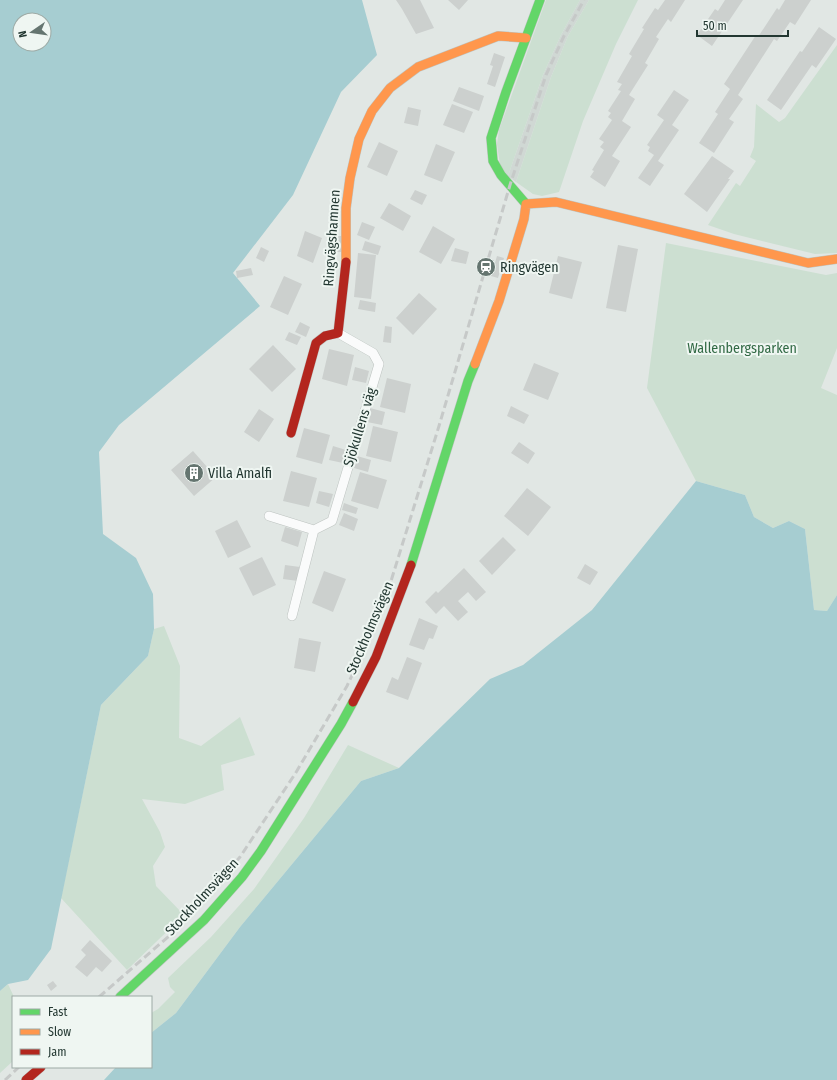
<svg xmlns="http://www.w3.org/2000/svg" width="837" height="1080" font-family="'Fira Sans Condensed',sans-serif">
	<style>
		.built { fill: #d0d8d4 }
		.green { fill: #ccdfd1 }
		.water { fill: #a6cdd1; fill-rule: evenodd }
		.building { fill: #ccd0ce }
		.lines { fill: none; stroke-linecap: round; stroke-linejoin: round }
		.street-casing { stroke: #bec4c1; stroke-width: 10 }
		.fast-casing { stroke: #bec4c1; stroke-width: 10 }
		.slow-casing { stroke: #bec4c1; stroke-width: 10 }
		.jam-casing { stroke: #bec4c1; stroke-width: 10 }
		.street { stroke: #fafbfb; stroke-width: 9 }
		.fast { stroke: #63d668; stroke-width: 9 }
		.slow { stroke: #ff974d; stroke-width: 9 }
		.jam { stroke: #b3261e; stroke-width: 9 }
		.rail { stroke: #c6c9c8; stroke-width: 3; stroke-dasharray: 8 4; stroke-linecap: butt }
		.labels { text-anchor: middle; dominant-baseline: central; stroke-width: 4; stroke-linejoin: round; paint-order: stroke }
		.street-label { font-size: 14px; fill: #223731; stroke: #eff6f2 }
		.poi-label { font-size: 14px; fill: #223731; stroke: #eff6f2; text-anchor: start }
		.park-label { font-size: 14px; fill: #316944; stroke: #eff6f2 }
	</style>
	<rect width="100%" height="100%" fill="#e1e7e4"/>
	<!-- built -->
	<path class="built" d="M 580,0 L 589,0 L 568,36 L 551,77 L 516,182 L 508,176 L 543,75 L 561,35 Z"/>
	<!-- green -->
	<path class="green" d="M 546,0 L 580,0 L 561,35 L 543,75 L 508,176 L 500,165 L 497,144 L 499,130 Z
		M 589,0 L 638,0 L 616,44 L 583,121 L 559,192 L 542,196 L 533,194 L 516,182 L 551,77 L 568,36 Z
		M 837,45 L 837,253 L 815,254 L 734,234 L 708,225 L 736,183 L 740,186 L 756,161 L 750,157 L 754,147 L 756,104 L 779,122 L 785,118 Z
		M 666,243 L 826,275 L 837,273 L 837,348 L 821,388 L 837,395 L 837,595 L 827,611 L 814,610 L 805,529 L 789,521 L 773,528 L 754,517 L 745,495 L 696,481 L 647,388 Z
		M 164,626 L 180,666 L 179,738 L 201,746 L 240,717 L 255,755 L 221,765 L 224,790 L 185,804 L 142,799 L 160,832 L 165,847 L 153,866 L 156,886 L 184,915 L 127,970 L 61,898 L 101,705 L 148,656 L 154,629 Z
		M 348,745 L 399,768 L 361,781 L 240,927 L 176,1013 L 151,1033 L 151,1013 L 158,1009 L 175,992 L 170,987 L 168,978 L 211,937 L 254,889 L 304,818 Z
		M 8,984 L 14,997 L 13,1061 L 0,1073 L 0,991 Z"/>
	<!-- water -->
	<path class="water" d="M 0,0 L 362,0 L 377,55 L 341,92 L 293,195 L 233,273 L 260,306 L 119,425 L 99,452 L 103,534 L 136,558 L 153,594 L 154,629 L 148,656 L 101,705 L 51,949 L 28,980 L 8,984 L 0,991 ZM 20,20 L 44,20 L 44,44 L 20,44 Z
		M 696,481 L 745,495 L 754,517 L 773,528 L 789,521 L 805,529 L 814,610 L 827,611 L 837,595 L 837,1080 L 104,1080 L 116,1067 L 151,1067 L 151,1033 L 176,1013 L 240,927 L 361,781 L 399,768 L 490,679 L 523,665 L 592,610 Z"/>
	<!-- building -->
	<path class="building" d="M 396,0 L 420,0 L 434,28 L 416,34 L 402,9 Z
		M 448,0 L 468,0 L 459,10 Z
		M 665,0 L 685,0 L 671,22 L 668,19 L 656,37 L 659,39 L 645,63 L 648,65 L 629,95 L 635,99 L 622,121 L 631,127 L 612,156 L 620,161 L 605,187 L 590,177 L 594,171 L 592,170 L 604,150 L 600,147 L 604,142 L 599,139 L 612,120 L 608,117 L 611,113 L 608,111 L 621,91 L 618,90 L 622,84 L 617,82 L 632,56 L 629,54 L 644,29 L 642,28 L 655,8 L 658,10 Z
		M 725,0 L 743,0 L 712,46 L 697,35 L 715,9 L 718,11 Z
		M 785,0 L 811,0 L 795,25 L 790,22 L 777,41 L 774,39 L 738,95 L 743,99 L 729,119 L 734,122 L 714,153 L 699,143 L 718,114 L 715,112 L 730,89 L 724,84 L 756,35 L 758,37 L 777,8 L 779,10 Z
		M 819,27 L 836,39 L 816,68 L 812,65 L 781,110 L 767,100 L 800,51 L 802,52 Z
		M 494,53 L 505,57 L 495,87 L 487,84 L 493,66 L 490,65 Z
		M 459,87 L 484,96 L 479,111 L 453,101 Z
		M 674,90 L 689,100 L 672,125 L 679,130 L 658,161 L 664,165 L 650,186 L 638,178 L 654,155 L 648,151 L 650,147 L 647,145 L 664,120 L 657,115 Z
		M 452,104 L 473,112 L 464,133 L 443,125 Z
		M 408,107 L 421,110 L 418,126 L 404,123 Z
		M 379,142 L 398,151 L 387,176 L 367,167 Z
		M 436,144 L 455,152 L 442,182 L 424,175 Z
		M 712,156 L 734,171 L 728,179 L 730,179 L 707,212 L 684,194 Z
		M 415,190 L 427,195 L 422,205 L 410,199 Z
		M 389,203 L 411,216 L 403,231 L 380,218 Z
		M 362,222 L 375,227 L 369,240 L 357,235 Z
		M 433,226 L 455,239 L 441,264 L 419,252 Z
		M 305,231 L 322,238 L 313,263 L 297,256 Z
		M 328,236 L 341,236 L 341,252 L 328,252 Z
		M 365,241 L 381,246 L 378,255 L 362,250 Z
		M 618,245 L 638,249 L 626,312 L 606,308 Z
		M 261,247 L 269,251 L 264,262 L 256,258 Z
		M 455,248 L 469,252 L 466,264 L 451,261 Z
		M 358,253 L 376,255 L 371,299 L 354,297 Z
		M 497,256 L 504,258 L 498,278 L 491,276 Z
		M 558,256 L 582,262 L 572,299 L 549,293 Z
		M 251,268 L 253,275 L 237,278 L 236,271 Z
		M 284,276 L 302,284 L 288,315 L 270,307 Z
		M 419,293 L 437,309 L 413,335 L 396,318 Z
		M 360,300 L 376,303 L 375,312 L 358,309 Z
		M 300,322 L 310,327 L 306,337 L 295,332 Z
		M 385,326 L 392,327 L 391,343 L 383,342 Z
		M 289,332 L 301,337 L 297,345 L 285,340 Z
		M 273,345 L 296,369 L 272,392 L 249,369 Z
		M 329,349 L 354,355 L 347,386 L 322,379 Z
		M 534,363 L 559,373 L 548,400 L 523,390 Z
		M 355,367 L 369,371 L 366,383 L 352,380 Z
		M 387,378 L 411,384 L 405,413 L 380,407 Z
		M 511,406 L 529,415 L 524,424 L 507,416 Z
		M 370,408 L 385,412 L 382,425 L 367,422 Z
		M 259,409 L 274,419 L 259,442 L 244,432 Z
		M 373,426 L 398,432 L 391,462 L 366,456 Z
		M 304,428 L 330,435 L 322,464 L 296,457 Z
		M 519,442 L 535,453 L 528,464 L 511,453 Z
		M 333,446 L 346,450 L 343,463 L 329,460 Z
		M 193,451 L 216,477 L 194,496 L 171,470 Z
		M 357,456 L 371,460 L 368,472 L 354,468 Z
		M 291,471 L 317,478 L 309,507 L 283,501 Z
		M 360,472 L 387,480 L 378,509 L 351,501 Z
		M 527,488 L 551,507 L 528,536 L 504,516 Z
		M 319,491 L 333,494 L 329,507 L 316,503 Z
		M 344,503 L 358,508 L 356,514 L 342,510 Z
		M 344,513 L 358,519 L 354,531 L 339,525 Z
		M 237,520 L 251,547 L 228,558 L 215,531 Z
		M 285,527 L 302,532 L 298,547 L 281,541 Z
		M 503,537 L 516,550 L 492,575 L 479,561 Z
		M 262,557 L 276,585 L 253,596 L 239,568 Z
		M 585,564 L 598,572 L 590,585 L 577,578 Z
		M 285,565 L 300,567 L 298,581 L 283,579 Z
		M 464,568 L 486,592 L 476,601 L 468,592 L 458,601 L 468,612 L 458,621 L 444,606 L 436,614 L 425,602 L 436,591 L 438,593 Z
		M 324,571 L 346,579 L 333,612 L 312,603 Z
		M 419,618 L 438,626 L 433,639 L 429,638 L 424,650 L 409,645 Z
		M 299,638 L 321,642 L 315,672 L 294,668 Z
		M 407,657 L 422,663 L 408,700 L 386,692 L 392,677 L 398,680 Z
		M 90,940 L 112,961 L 102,972 L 96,967 L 87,977 L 75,967 L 86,955 L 81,950 Z
		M 53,981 L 57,986 L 51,991 L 47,985 Z"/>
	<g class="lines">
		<defs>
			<path id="street" d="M 269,516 L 314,530
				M 292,616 L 314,530 L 332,521 L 379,364 L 373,353 L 338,333"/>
			<path id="fast" d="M 526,204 L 501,175 L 493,161 L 491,138 L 506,92 L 540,0
				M 411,565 L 468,381 L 475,364
				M 120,997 L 204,920 L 242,877 L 261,851 L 341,724 L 353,702"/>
			<path id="slow" d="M 526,204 L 556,202 L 808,263 L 837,259
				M 346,262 L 346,208 L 350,178 L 359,139 L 372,111 L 390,88 L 418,67 L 498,36 L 526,38
				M 475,364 L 499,301 L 524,219 L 526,204"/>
			<path id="jam" d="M 291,433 L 316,343 L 325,336 L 338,333 L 346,262
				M 353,702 L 376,657 L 411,565
				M 26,1080 L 41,1067"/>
		</defs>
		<!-- street casing -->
		<use href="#street" class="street-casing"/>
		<!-- fast casing -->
		<use href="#fast" class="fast-casing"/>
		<!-- slow casing -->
		<use href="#slow" class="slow-casing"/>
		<!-- jam casing -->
		<use href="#jam" class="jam-casing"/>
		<!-- street -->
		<use href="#street" class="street"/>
		<!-- fast -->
		<use href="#fast" class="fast"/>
		<!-- slow -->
		<use href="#slow" class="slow"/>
		<!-- jam -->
		<use href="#jam" class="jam"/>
		<!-- rail -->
		<path class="rail" d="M 99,997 L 176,930 L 240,857 L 295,774 L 347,686 L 371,635 L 391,581 L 439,426 L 510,185 L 546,75 L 564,36 L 584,0
			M 5,1080 L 19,1067"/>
	</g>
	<!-- icons -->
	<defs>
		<symbol id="station-disc" viewBox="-11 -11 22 22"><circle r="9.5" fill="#657570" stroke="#eff6f2"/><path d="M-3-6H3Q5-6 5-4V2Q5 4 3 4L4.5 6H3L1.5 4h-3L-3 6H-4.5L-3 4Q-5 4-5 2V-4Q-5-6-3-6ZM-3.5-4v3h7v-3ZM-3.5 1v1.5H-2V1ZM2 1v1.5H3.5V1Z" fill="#fff"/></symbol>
		<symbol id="building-disc" viewBox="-11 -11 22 22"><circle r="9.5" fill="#657570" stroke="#eff6f2"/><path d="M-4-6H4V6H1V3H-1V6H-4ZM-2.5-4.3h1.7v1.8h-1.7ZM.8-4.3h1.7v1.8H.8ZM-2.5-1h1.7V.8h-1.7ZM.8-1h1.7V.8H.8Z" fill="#fff"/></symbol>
	</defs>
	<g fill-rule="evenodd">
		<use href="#station-disc" x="475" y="256" width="22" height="22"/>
		<use href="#building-disc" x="183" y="462" width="22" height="22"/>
	</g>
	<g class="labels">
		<!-- street labels -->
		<g class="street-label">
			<text transform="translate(332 238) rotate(-86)">Ringvägshamnen</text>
			<text transform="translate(360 427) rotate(-73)">Sjökullens väg</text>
			<text transform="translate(370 628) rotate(-67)">Stockholmsvägen</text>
			<text transform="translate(202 897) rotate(-47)">Stockholmsvägen</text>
		</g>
		<!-- poi labels -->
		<g class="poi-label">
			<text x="500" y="267">Ringvägen</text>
			<text x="208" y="473">Villa Amalfi</text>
		</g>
		<!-- park labels -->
		<g class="park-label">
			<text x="742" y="348">Wallenbergsparken</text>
		</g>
	</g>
	<!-- legend -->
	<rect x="12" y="996" width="140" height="72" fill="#eff6f2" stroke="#9daaa5"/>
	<rect x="20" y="1009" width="20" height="6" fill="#63d668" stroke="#9daaa5"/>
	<text x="48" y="1016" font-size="12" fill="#223731">Fast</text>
	<rect x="20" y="1029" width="20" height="6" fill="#ff974d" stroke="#9daaa5"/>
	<text x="48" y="1036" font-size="12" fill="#223731">Slow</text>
	<rect x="20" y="1049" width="20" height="6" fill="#b3261e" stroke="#9daaa5"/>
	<text x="48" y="1056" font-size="12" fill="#223731">Jam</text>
	<!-- north arrow -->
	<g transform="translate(32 32) rotate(257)"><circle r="19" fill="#eff6f2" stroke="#9daaa5"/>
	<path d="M0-3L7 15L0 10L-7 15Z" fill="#657570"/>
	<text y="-6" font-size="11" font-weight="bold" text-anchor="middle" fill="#223731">N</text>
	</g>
	<!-- scale -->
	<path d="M697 30v6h91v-6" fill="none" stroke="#223731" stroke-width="2"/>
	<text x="703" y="30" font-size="12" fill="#223731" stroke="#eff6f2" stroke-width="3" paint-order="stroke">50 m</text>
</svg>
